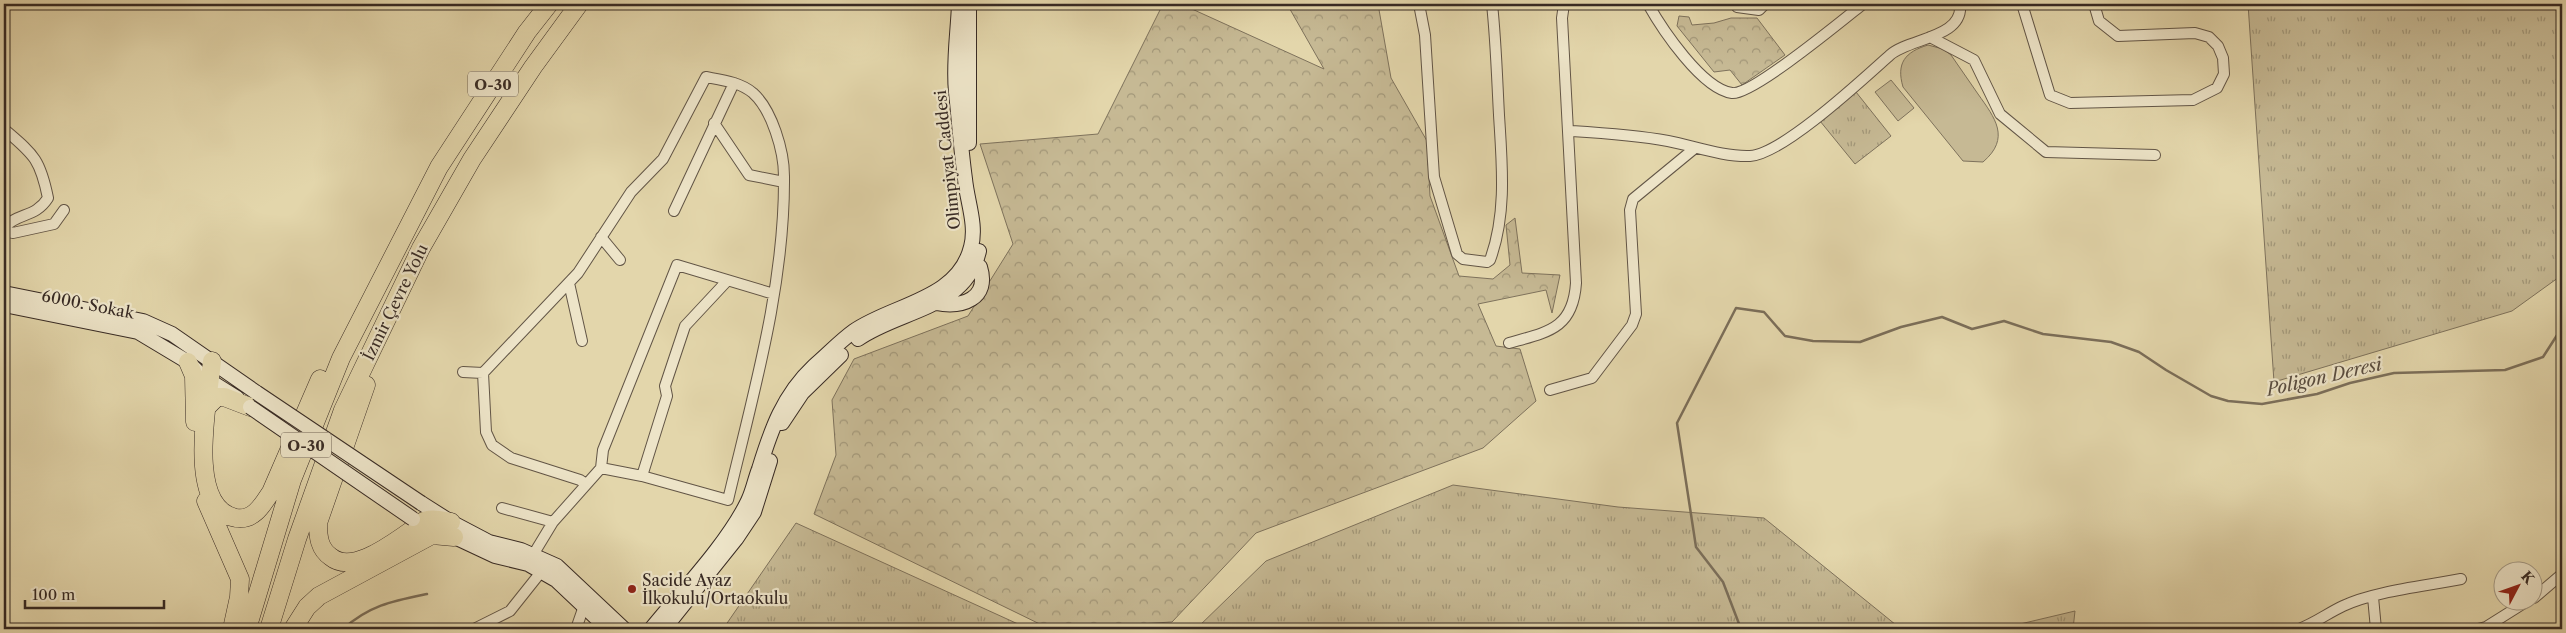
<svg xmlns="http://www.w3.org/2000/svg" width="2566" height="633" font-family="'Libre Caslon Text',serif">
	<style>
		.grass { fill: url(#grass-tufts); stroke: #7e725c }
		.forest { fill: url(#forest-crowns); stroke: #7e725c }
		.garden { fill: #c6b994; stroke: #7e725c }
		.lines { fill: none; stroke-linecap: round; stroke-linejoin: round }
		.stream { stroke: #7b6e59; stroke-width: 2.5 }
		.street-casing { stroke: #625546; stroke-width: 12 }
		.secondary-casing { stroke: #372a24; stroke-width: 16 }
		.highway-casing { stroke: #372a24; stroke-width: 19 }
		.street { stroke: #ede4c8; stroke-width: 10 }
		.secondary { stroke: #ede4c8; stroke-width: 14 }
		.highway { stroke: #e3d6ab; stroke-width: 18 }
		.secondary-bridge-casing { stroke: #372a24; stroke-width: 16; stroke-linecap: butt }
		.secondary-bridge { stroke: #ede4c8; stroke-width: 14 }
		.poi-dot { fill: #8f2418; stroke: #ede4c8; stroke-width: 2 }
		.labels { text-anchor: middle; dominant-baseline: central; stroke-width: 4.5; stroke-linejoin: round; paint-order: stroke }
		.shield { fill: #ede4c8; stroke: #6e6255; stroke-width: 1 }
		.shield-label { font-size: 15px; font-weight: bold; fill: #372a24 }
		.street-label { font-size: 16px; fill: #372a24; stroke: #ede4c8 }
		.poi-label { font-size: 16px; fill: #372a24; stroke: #ede4c8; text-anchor: start }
		.water-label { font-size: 18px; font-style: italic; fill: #594c3f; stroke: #ede4c8 }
	</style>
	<defs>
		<pattern id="grass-tufts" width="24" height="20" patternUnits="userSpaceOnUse" patternTransform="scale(1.25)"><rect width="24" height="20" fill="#c6b994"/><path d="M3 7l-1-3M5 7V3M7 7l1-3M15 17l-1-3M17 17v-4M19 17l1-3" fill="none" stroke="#a29779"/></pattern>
		<pattern id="forest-crowns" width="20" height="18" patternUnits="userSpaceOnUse" patternTransform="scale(1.25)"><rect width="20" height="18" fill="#c6b994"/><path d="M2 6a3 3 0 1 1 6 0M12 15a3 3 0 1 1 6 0" fill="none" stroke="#a29779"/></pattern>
	</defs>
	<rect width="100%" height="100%" fill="#e3d6ab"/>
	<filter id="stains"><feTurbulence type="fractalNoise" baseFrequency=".004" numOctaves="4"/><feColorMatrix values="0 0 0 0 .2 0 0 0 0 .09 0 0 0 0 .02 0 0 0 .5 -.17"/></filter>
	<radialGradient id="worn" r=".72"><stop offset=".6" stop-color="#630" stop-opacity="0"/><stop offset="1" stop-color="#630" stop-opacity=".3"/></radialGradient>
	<!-- grass -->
	<path class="grass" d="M 2248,4 L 2562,4 L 2562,275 L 2512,311 L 2274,382 Z
		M 1856,92 L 1891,136 L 1855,164 L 1820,121 Z
		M 1453,485 L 1618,507 L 1764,518 L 1901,629 L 1196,629 L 1266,561 Z
		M 796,523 L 1029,629 L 723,629 Z
		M 2075,611 L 2073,629 L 1999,629 Z"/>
	<!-- forest -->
	<path class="forest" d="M 1163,4 L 1181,4 L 1324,69 L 1287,4 L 1378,4 L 1391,78 L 1427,141 L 1430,196 L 1459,276 L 1493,279 L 1510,265 L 1506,225 L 1515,218 L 1522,273 L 1560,275 L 1552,313 L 1546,290 L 1478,304 L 1496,346 L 1520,349 L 1536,401 L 1483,448 L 1256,533 L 1172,622 L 1050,629 L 814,514 L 836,455 L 832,400 L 854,359 L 968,316 L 1013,244 L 980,144 L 1098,134 Z
		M 1679,16 L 1689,17 L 1692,25 L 1714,23 L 1731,18 L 1757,18 L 1785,55 L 1742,85 L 1730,70 L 1714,72 L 1677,26 Z"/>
	<!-- garden -->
	<path class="garden" d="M 1928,45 L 1943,49 L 1951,55 C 1960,68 1969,81 1978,94 C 1995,118 2011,138 1983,162 L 1963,161 L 1903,87 C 1896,63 1905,52 1928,45 Z
		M 1891,80 L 1914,108 L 1898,121 L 1875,92 Z"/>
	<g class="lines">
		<!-- stream -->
		<path class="stream" d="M 343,629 C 370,605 393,601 427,594
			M 1741,629 L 1723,582 L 1696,547 L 1677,423 L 1736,308 L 1764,312 L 1785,336 L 1813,341 L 1860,342 L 1901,327 L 1942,317 L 1972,329 L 2004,321 L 2043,334 L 2111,342 L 2139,352 L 2166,370 L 2211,396 L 2228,401 L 2262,404 L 2317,394 L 2350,383 L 2394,373 L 2505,370 L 2543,357 L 2561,329 L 2562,295"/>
		<defs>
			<path id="street" d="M 1419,4 L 1425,35 L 1434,177 L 1457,254 L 1463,259 L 1487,262 L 1490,260 C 1507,214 1502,164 1499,115 C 1497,78 1496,41 1492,4
				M 1648,4 C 1662,29 1702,89 1732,93 C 1751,96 1844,19 1863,4
				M 1735,4 L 1737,7 L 1759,10 L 1765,4
				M 2022,4 L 2050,95 L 2070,103 L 2193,100 L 2217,88 L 2224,74 L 2223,58 L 2218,46 L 2209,37 L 2195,33 L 2118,36 L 2099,21 L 2094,4
				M 1930,37 L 1974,60 L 2000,114 L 2046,152 L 2155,155
				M 714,123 L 749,175 L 784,182
				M 4,129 C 33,154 40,158 48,198 C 35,218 20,212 4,227
				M 1570,131 C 1602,133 1635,135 1668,141 C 1694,146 1723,157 1750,156 C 1783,154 1863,79 1890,55 C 1909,38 1964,38 1960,4
				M 674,211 L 734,83
				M 4,231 L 13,233 L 54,224 L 64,210
				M 601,237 L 620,260
				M 569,283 L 582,341
				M 1509,343 C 1548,332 1573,329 1576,283 L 1562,18 L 1564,4
				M 463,372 L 483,373
				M 1550,390 L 1592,378 L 1632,325 L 1636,314 L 1630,210 L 1633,199 L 1695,148
				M 601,468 L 603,450 L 677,265 L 774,294
				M 642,476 L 667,396 L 665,386 L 685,326 L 727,281
				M 502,508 L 553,522 L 601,468 L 642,476 L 728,500 C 753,394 785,286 784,176 C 784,151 772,110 753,93 C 740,82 722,80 706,77 L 663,159 L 631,192 L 578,273 L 483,373 L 486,432 L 492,445 L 511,458 L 580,480 L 586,484
				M 533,555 L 553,522
				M 2373,597 L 2376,629
				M 2534,598 L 2562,574
				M 474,629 L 510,611 L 541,572
				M 576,629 L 584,606
				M 2299,629 C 2315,623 2328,613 2343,606 C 2374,591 2427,586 2461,579
				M 2478,629 L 2486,627 L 2529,600"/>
			<path id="secondary" d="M 969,4 L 969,143
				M 4,293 L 143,321 L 172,334 L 257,393
				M 936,303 C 962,308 990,299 980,267 L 969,267
				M 4,305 L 138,332 L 188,362 L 202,376 L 237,398
				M 858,339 C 899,310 966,309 979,251
				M 782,423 L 802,393 L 841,355
				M 421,503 L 451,522 L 489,542 L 521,550 L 557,566 L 624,629
				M 446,533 L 495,556 L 528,564 L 556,580 L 608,629
				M 651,629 C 681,592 728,543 748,501 C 753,491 755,479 759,469 C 771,430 783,395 814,366 C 827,355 840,341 854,331 C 893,304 958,300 971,247 C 977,225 967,201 965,179 C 961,150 959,121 956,92 C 953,63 958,32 959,4
				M 664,629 L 736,539 L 754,512 L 770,461"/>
			<path id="highway" d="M 212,361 C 209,397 184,508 236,518 C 254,521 263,504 271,492 L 320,379
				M 188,362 L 194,376 L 195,422
				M 366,385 L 318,523 C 318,536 319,549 331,557 C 352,574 390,545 409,532 C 415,527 420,521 428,520 C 435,518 444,521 451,522
				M 207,407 L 217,397 L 224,397 L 250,407
				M 206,501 L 240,579 L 239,597 L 232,629
				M 247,629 L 292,480 L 341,358 L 439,167 L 527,32 L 549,4
				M 269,629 L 297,539 L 343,410 L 421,248 L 472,159 L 533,67 L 579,4
				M 293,629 L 307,607 L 319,596 L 432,535 L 454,537"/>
		</defs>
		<!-- street casing -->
		<use href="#street" class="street-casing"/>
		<!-- secondary casing -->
		<use href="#secondary" class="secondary-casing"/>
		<!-- highway casing -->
		<use href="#highway" class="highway-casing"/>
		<!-- street -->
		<use href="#street" class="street"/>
		<!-- secondary -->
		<use href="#secondary" class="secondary"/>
		<!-- highway -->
		<use href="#highway" class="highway"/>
		<defs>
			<path id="secondary-bridge" d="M 257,393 L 421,503
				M 250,407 L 413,519"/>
		</defs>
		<!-- secondary-bridge casing -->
		<use href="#secondary-bridge" class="secondary-bridge-casing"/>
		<!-- secondary-bridge -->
		<use href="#secondary-bridge" class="secondary-bridge"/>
	</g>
	<!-- markers -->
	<circle class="poi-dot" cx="632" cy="589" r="5"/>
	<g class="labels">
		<!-- shield labels -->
		<g class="shield">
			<rect x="468" y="71.5" width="50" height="25" rx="4"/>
			<rect x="281" y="432.5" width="50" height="25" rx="4"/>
		</g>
		<g class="shield-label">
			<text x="493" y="84">O-30</text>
			<text x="306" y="445">O-30</text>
		</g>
		<!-- street labels -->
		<g class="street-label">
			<text transform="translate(947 160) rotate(-96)">Olimpiyat Caddesi</text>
			<text transform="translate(395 302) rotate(-64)">İzmir Çevre Yolu</text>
			<text transform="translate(88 304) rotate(11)">6000. Sokak</text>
		</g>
		<!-- poi labels -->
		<g class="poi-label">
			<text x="642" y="580">Sacide Ayaz<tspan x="642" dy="18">İlkokulu/Ortaokulu</tspan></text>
		</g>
		<!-- water labels -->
		<g class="water-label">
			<text transform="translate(2324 377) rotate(-13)">Poligon Deresi</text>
		</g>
	</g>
	<!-- margin -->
	<rect width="2566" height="633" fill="none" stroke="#e3d6ab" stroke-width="20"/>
	<rect x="5" y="5" width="2556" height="623" fill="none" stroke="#372a24" stroke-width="2.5"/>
	<rect x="10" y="10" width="2546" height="613" fill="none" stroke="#372a24"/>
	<!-- north arrow -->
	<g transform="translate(2518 586) rotate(49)"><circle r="24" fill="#ede4c8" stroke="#a49a86"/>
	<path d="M0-4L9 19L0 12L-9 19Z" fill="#8f2418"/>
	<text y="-8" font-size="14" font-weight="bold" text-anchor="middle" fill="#372a24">K</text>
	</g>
	<!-- scale -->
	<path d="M25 600v8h139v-8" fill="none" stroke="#372a24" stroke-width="2.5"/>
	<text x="32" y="600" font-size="15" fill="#372a24" stroke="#ede4c8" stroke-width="4" paint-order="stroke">100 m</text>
	<rect width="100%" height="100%" filter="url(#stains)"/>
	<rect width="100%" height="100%" fill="url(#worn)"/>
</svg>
